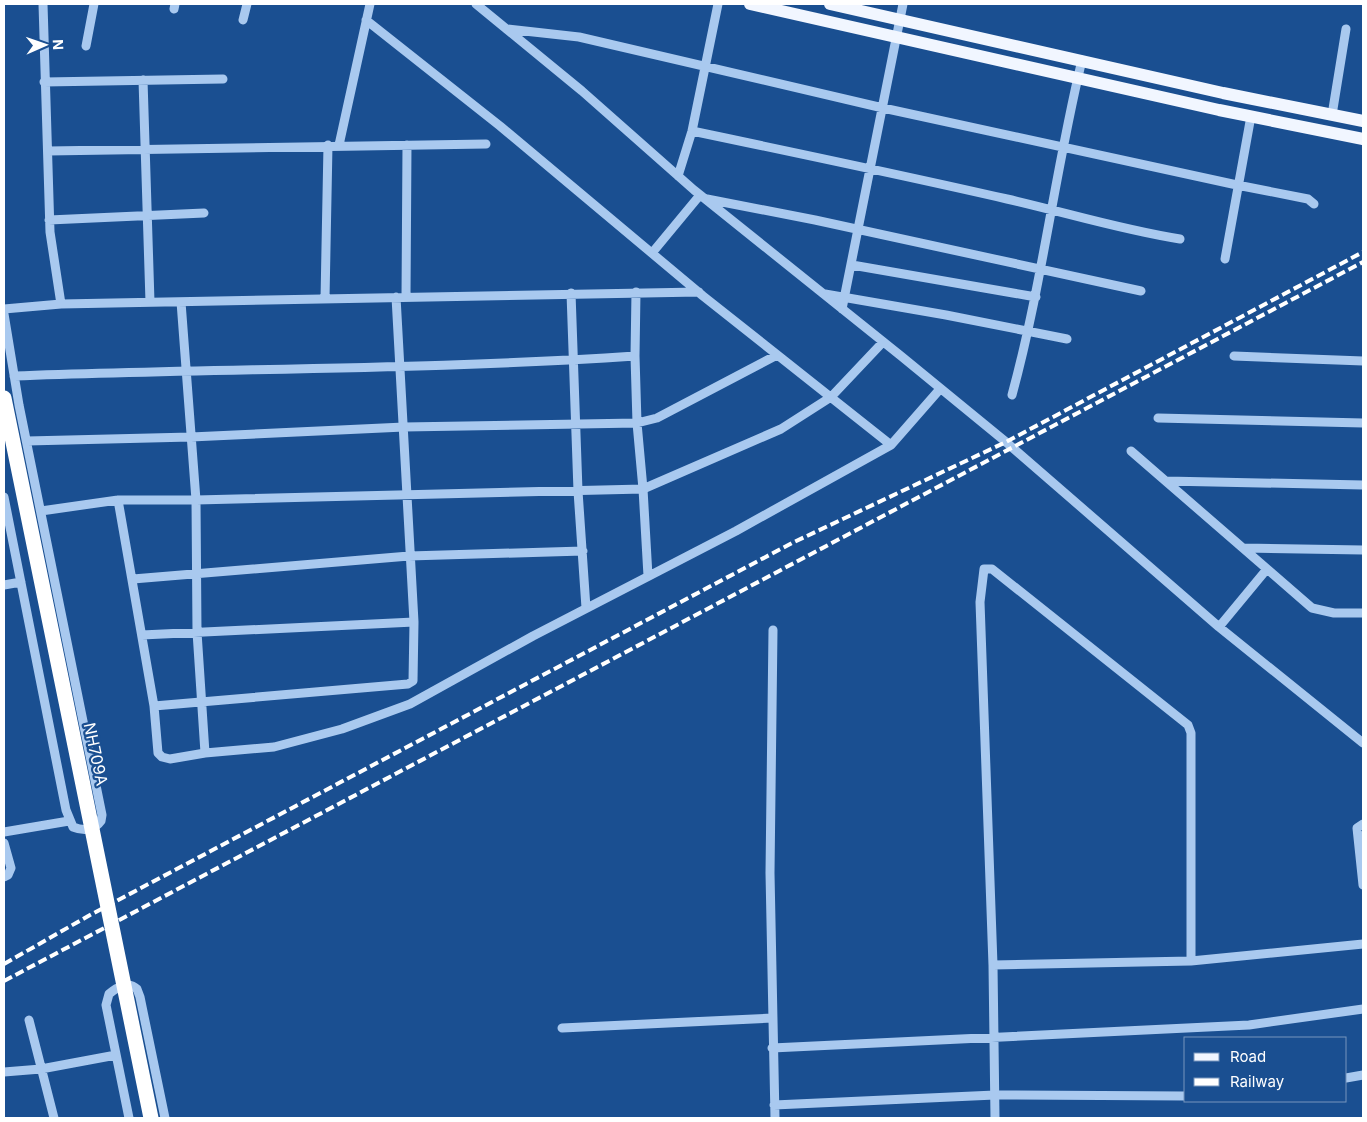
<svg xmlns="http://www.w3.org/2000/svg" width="1367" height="1122" font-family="Inter,sans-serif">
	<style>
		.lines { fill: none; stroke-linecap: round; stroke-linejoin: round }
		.minor { stroke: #a9c9ef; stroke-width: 9 }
		.major { stroke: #f1f6ff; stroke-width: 12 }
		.rail { stroke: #fff; stroke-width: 4; stroke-dasharray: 9 4; stroke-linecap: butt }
		.highway-bridge { stroke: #fff; stroke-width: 15 }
		.labels { text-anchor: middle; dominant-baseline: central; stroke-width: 4.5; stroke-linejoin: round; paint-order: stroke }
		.street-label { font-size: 16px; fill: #fff; stroke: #1a4f91 }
	</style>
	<rect width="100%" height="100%" fill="#1a4f91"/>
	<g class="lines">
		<!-- minor -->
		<path class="minor" d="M 43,4 L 50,232 L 61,304
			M 476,4 L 582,91 L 694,190 L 901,356 L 1006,442 L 1219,627 L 1363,743
			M 174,9 L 175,4
			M 243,20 L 247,4
			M 366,20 L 500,126 L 703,296 L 891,445
			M 507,29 L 579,37 L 883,108 L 1237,185 L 1308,199 L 1314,204
			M 86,46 L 94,4
			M 143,80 L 150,302
			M 44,82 L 223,79
			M 1332,115 L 1346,29
			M 692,131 C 797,153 902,175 1007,199 C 1064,212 1122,230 1180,239
			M 339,145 L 370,4
			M 48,151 L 486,144
			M 678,176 L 692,131 L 718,4
			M 707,199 L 815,220 L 1141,291
			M 49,220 L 204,213
			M 652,253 L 700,195
			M 1225,259 L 1251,116
			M 852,265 L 1036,297
			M 636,292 L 635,356 L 637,423 L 643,489 L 648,576
			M 571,293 L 578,491 L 586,608
			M 825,294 L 946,315 L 1067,339
			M 406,297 L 407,145
			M 325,299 L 328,145
			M 181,302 L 196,500 L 197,632 L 205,753
			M 4,309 L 61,304 L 699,292
			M 842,309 L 903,4
			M 4,314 L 19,405 L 102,815 L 101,821 C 94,831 83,831 73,827 L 66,810 L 4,497
			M 1234,356 L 1363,361
			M 14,376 C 221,368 428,370 635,356
			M 1012,395 C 1042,285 1055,171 1082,60
			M 1158,418 L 1363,423
			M 27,441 L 191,437 L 404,427 L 637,423 L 657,418 L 777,355
			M 1131,451 L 1312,608 L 1334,613 L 1363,613
			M 1166,481 L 1363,485
			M 118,500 L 154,706 L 158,753 L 162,757 L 170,759 L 205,753 L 274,747 L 342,729 L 410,704 L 533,636 L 736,531 L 891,445 L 940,389
			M 41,511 L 118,500 L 196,500 L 643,489 L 781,429 L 831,397 L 883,342
			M 1244,548 L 1363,550
			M 133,579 L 409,556 L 583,551
			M 4,585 L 21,582
			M 1219,627 L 1267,569
			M 773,630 L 770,873 L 775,1118
			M 142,635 L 414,622
			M 154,706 L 408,684 L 413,681 L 414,622 L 396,297
			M 1363,824 L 1357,828 L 1363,885
			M 4,832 L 69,821
			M 4,843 L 11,868 L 8,875 L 4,877
			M 993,965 L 1191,961 L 1363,944
			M 29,1020 L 54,1118
			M 562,1028 L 772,1018
			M 772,1048 L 1249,1025 L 1363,1009
			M 4,1072 L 41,1069 L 116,1055
			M 1346,1078 L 1363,1075
			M 774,1105 L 995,1095 L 1186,1096
			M 129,1118 L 106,1005 L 109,994 C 117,987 129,981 137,989 L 140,997 L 165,1118
			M 995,1118 L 993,965 L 980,602 L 984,569 L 992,569 L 1188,725 L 1191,733 L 1191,961"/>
		<!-- major -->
		<path class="major" d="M 750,4 L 1219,110 L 1363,139
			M 830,4 L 1223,93 L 1363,121"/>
		<!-- rail -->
		<path class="rail" d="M 4,964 L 90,915 L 792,543 L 1006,442 L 1363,252
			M 4,981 L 1363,262"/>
		<!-- highway-bridge -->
		<path class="highway-bridge" d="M 4,398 L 151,1118"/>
	</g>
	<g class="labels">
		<!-- street labels -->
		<g class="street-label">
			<text transform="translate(96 754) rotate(78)">NH709A</text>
		</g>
	</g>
	<!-- border -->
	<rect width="1367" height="1122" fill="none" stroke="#ffffff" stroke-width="10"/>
	<!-- legend -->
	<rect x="1184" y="1037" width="162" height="65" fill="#1a4f91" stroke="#7695bd"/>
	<rect x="1194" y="1053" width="25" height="8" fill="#f1f6ff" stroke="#7695bd"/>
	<text x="1230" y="1062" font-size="15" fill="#ffffff">Road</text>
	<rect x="1194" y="1078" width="25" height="8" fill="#ffffff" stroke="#7695bd"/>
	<text x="1230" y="1087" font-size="15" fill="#ffffff">Railway</text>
	<!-- north arrow -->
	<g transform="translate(45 45) rotate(88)" stroke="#1a4f91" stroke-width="4" paint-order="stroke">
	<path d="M0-4L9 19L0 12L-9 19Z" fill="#ffffff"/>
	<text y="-8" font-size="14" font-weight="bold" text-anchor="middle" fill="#ffffff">N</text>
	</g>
</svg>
